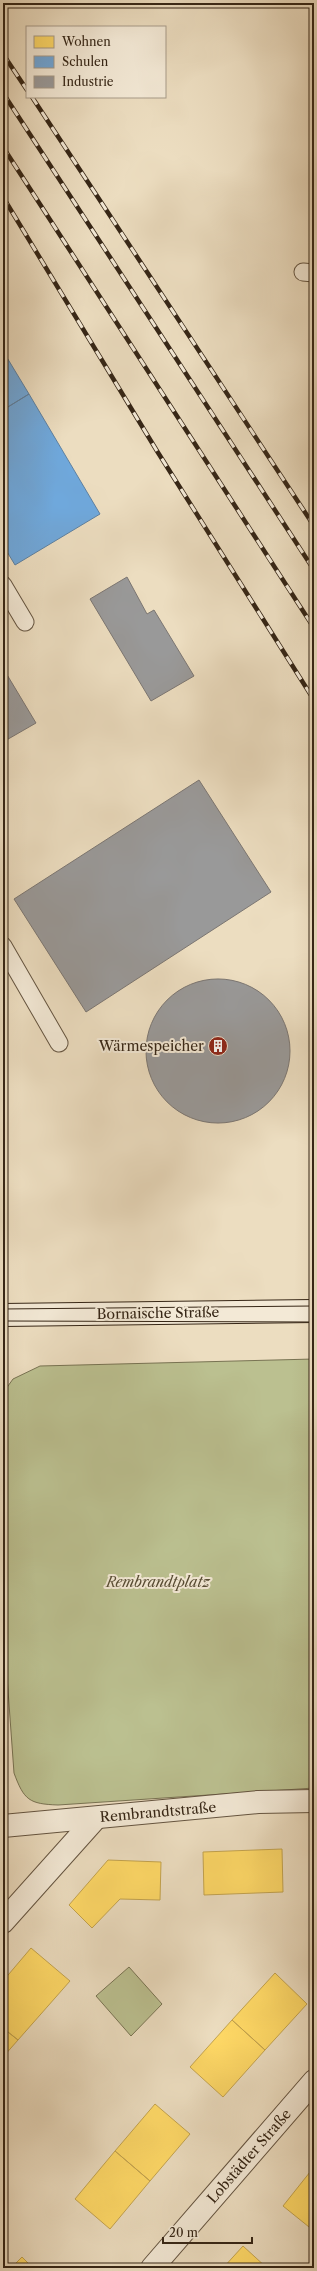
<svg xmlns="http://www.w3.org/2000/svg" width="317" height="2271" font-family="'Libre Caslon Text',serif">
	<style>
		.green { fill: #bbc090; stroke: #787353 }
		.homes { fill: #ffd966; stroke: #c3a34e }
		.schools { fill: #6fa8dc; stroke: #5e81a1 }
		.industry { fill: #999; stroke: #7b7672 }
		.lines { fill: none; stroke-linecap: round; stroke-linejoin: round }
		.service-casing { stroke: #645440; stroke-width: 19 }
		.minor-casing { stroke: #645440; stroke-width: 24 }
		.tertiary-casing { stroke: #645440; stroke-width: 24 }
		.secondary-casing { stroke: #362616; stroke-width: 24 }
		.service { stroke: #f3e9d6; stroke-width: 17 }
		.minor { stroke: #f3e9d6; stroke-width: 22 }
		.tertiary { stroke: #f3e9d6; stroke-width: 22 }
		.secondary { stroke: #f3e9d6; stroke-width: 22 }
		.tram { stroke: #362616; stroke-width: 1 }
		.rail-casing { stroke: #362616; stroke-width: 4.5 }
		.rail { stroke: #f3e9d6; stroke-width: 3; stroke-dasharray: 9; stroke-linecap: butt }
		.labels { text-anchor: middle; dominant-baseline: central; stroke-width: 4; stroke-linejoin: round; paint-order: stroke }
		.poi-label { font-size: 14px; fill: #362616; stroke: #f3e9d6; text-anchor: end }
		.street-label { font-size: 14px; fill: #362616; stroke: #f3e9d6 }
		.park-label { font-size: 14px; font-style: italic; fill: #574c34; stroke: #f3e9d6 }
	</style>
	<rect width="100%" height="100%" fill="#ecddc0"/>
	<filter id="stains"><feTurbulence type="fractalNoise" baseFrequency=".005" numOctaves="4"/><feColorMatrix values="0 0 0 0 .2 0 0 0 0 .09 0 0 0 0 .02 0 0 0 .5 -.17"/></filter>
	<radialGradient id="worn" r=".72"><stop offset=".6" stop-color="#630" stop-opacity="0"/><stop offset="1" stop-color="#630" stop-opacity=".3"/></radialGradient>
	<!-- green -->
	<path class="green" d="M 314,1359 L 314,1788 L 58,1805 C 29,1804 24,1800 14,1773 L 3,1621 L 3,1393 L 13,1379 L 40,1366 Z
		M 129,1967 L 162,2004 L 131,2036 L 96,1996 Z"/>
	<!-- homes -->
	<path class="homes" d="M 282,1849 L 283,1892 L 204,1895 L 203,1852 Z
		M 108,1860 L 161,1862 L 160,1900 L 120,1899 L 92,1928 L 69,1905 Z
		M 31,1948 L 70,1981 L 18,2040 L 3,2028 L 3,1981 Z
		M 275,1973 L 307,2004 L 265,2050 L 232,2020 Z
		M 232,2020 L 265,2050 L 223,2097 L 190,2067 Z
		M 3,2028 L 18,2040 L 3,2057 Z
		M 155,2104 L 190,2134 L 150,2181 L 115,2151 Z
		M 115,2151 L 150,2181 L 110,2229 L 75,2199 Z
		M 314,2167 L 314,2231 L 283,2206 Z
		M 243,2246 L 267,2268 L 223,2268 Z
		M 22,2257 L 33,2268 L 11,2268 Z"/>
	<!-- schools -->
	<path class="schools" d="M 3,351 L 29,394 L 3,410 Z
		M 29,394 L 100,514 L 15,565 L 3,545 L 3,410 Z"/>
	<!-- industry -->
	<path class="industry" d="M 127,577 L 147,614 L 154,610 L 194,676 L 151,701 L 90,599 Z
		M 3,668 L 36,723 L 3,742 Z
		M 199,780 L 271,892 L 86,1012 L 14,899 Z
		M146 1051a72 72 0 1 1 144 0a72 72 0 1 1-144 0Z"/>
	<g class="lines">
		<defs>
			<path id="service" d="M 303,272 L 314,273
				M 3,585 L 25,622
				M 3,946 L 59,1043"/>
			<path id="minor" d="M 3,1922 L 96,1818
				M 152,2268 L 314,2081"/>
			<path id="tertiary" d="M 3,1826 L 258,1802 L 314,1801"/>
			<path id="secondary" d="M 3,1315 L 314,1311"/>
		</defs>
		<!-- service casing -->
		<use href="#service" class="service-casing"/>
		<!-- minor casing -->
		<use href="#minor" class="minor-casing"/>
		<!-- tertiary casing -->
		<use href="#tertiary" class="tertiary-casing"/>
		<!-- secondary casing -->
		<use href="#secondary" class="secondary-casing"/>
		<!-- service -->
		<use href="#service" class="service"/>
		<!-- minor -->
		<use href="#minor" class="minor"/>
		<!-- tertiary -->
		<use href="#tertiary" class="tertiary"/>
		<!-- secondary -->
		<use href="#secondary" class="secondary"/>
		<!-- tram -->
		<path class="tram" d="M 3,1309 L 314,1306
			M 3,1321 L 314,1322"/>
		<defs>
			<path id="rail" d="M 3,54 L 27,90
				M 3,93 L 314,570
				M 32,97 L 314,526
				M 3,147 L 314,628
				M 3,197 L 157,451 L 314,700"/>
		</defs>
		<!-- rail casing -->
		<use href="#rail" class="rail-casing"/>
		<!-- rail -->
		<use href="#rail" class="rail"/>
	</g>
	<!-- icons -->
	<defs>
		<symbol id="building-disc" viewBox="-11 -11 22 22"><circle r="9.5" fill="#8f2418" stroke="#f3e9d6"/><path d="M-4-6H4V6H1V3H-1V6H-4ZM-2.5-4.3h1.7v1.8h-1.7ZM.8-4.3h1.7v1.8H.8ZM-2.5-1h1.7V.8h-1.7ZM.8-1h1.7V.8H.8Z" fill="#fff"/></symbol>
	</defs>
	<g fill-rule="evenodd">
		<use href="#building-disc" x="207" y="1035" width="22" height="22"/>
	</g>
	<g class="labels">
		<!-- poi labels -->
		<g class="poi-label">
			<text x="204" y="1046">Wärmespeicher</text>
		</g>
		<!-- street labels -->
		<g class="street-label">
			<text transform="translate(158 1313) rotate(-1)">Bornaische Straße</text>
			<text transform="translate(158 1812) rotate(-5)">Rembrandtstraße</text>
			<text transform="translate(249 2156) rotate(-49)">Lobstädter Straße</text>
		</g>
		<!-- park labels -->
		<g class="park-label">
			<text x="158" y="1582">Rembrandtplatz</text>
		</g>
	</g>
	<!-- margin -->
	<rect width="317" height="2271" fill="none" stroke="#ecddc0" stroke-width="16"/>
	<rect x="4" y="4" width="309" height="2263" fill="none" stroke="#362616" stroke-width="2"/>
	<rect x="8" y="8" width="301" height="2255" fill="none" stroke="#362616"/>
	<!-- legend -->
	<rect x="26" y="26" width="140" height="72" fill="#f3e9d6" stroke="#a79b89"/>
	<rect x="34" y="36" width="20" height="12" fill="#ffd966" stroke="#a79b89"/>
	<text x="62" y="46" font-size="12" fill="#362616">Wohnen</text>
	<rect x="34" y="56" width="20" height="12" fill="#6fa8dc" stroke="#a79b89"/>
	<text x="62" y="66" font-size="12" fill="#362616">Schulen</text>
	<rect x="34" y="76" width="20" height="12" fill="#999999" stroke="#a79b89"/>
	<text x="62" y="86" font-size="12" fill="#362616">Industrie</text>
	<!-- scale -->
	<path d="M163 2237v6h89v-6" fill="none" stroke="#362616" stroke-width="2"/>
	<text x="169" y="2237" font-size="12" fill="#362616" stroke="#f3e9d6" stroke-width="3" paint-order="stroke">20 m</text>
	<rect width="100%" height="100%" filter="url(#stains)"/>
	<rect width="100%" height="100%" fill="url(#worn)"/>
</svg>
